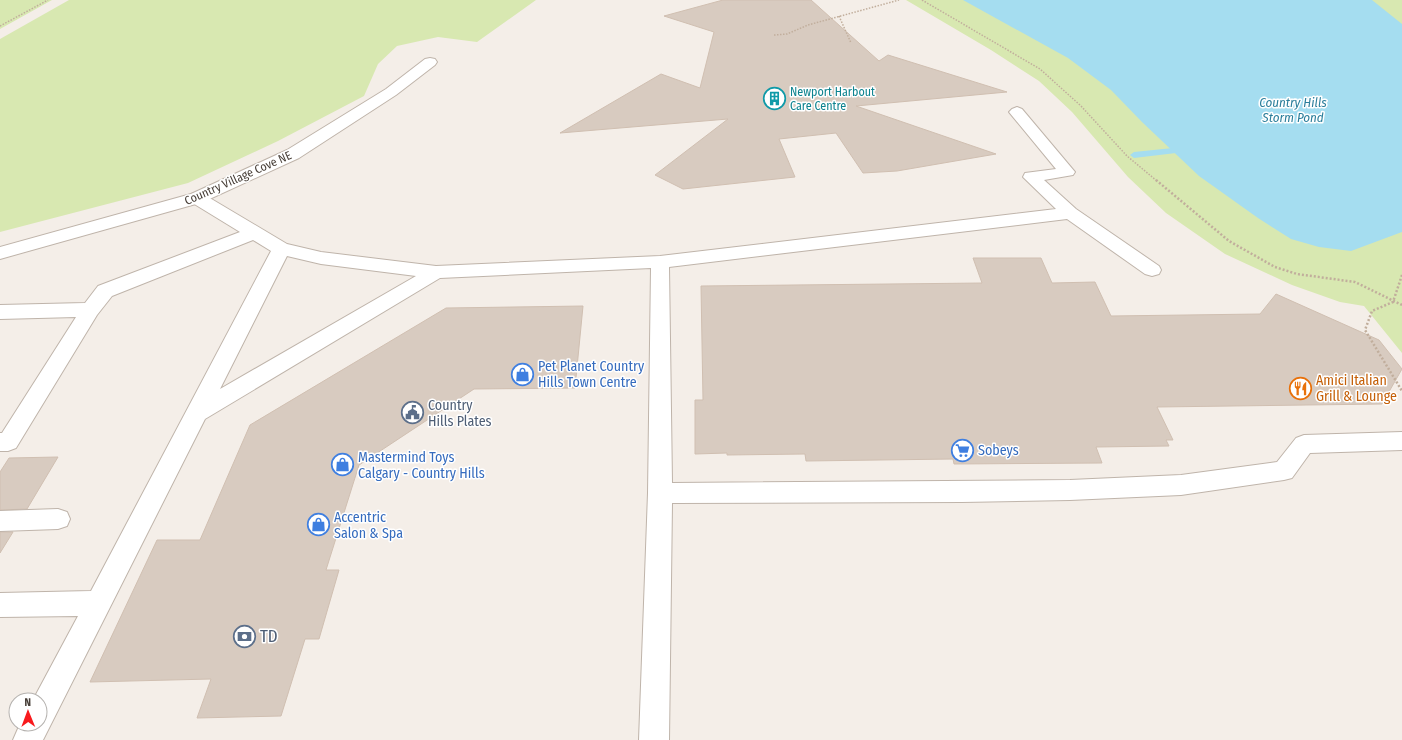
<svg xmlns="http://www.w3.org/2000/svg" width="1402" height="740" font-family="'Fira Sans Condensed',sans-serif">
	<style>
		.green { fill: #d8e8b1 }
		.water { fill: #a5ddf0 }
		.lines { fill: none; stroke-linecap: round; stroke-linejoin: round }
		.stream { fill: #a5ddf0; fill-rule: evenodd }
		.building { fill: #d8cbc0; stroke: #d0bfb1 }
		.lane-casing { stroke: #bfb4aa; stroke-width: 2 }
		.street-casing { stroke: #bfb4aa; stroke-width: 2 }
		.path-far1 { stroke: #c1ae9c; stroke-width: 1.5; stroke-dasharray: 1.5 1.5; stroke-linecap: butt }
		.path { stroke: #c1ae9c; stroke-width: 2.5; stroke-dasharray: 2 2; stroke-linecap: butt }
		.lane { fill: #fff; fill-rule: evenodd }
		.street { fill: #fff; fill-rule: evenodd }
		.labels { text-anchor: middle; dominant-baseline: central; stroke-width: 3; stroke-linejoin: round; paint-order: stroke }
		.far-culture-label { font-size: 12px; fill: #0d838f; stroke: #fff; text-anchor: start }
		.far-street-label { font-size: 12px; fill: #473e37; stroke: #fff }
		.far-water-label { font-size: 13px; font-style: italic; fill: #2b7e9b; stroke: #fff }
		.shop-label { font-size: 14px; fill: #366cbe; stroke: #fff; text-anchor: start }
		.food-label { font-size: 14px; fill: #c56008; stroke: #fff; text-anchor: start }
		.service-label { font-size: 14px; fill: #4e5e75; stroke: #fff; text-anchor: start }
		.near-service-label { font-size: 17px; fill: #4e5e75; stroke: #fff; text-anchor: start }
	</style>
	<rect width="100%" height="100%" fill="#f4eee8"/>
	<!-- green -->
	<path class="green" d="M 0,0 L 52,0 L 0,29 Z
		M 69,0 L 536,0 L 477,42 L 438,37 L 397,46 L 378,64 L 364,96 L 278,141 L 188,183 L 0,232 L 0,39 Z
		M 906,0 L 1402,0 L 1402,353 L 1364,306 L 1340,302 L 1292,285 L 1225,254 L 1166,213 L 1128,177 L 1072,112 L 1039,81 L 991,50 Z"/>
	<!-- water -->
	<path class="water" d="M 963,0 L 1372,0 L 1402,24 L 1402,232 L 1351,251 L 1319,247 L 1291,239 L 1258,218 L 1199,176 L 1142,122 L 1111,90 L 1068,58 Z"/>
	<g class="lines">
		<!-- stream -->
		<path class="stream" d="M 1173,148 L 1177,151 L 1176,153 L 1134,158 L 1130,155 L 1134,152 Z"/>
	</g>
	<!-- building -->
	<path class="building" d="M 723,0 L 811,0 L 879,61 L 888,55 L 1007,92 L 856,106 L 996,154 L 897,171 L 863,173 L 836,133 L 779,139 L 795,177 L 683,189 L 655,175 L 728,119 L 560,133 L 661,74 L 700,88 L 714,32 L 664,16 Z
		M 973,258 L 1041,258 L 1052,283 L 1095,282 L 1111,316 L 1260,314 L 1276,294 L 1379,340 L 1402,369 L 1382,404 L 1157,407 L 1173,440 L 1166,440 L 1169,446 L 1096,447 L 1102,463 L 954,464 L 953,459 L 806,461 L 805,454 L 727,455 L 727,453 L 695,454 L 695,400 L 703,400 L 701,286 L 982,283 Z
		M 583,306 L 575,388 L 474,389 L 359,465 L 326,570 L 339,570 L 319,639 L 305,639 L 281,716 L 197,718 L 211,679 L 90,682 L 157,540 L 200,540 L 250,425 L 446,308 Z
		M 58,457 L 27,509 L 0,510 L 0,472 L 9,458 Z
		M 0,532 L 13,532 L 0,553 Z"/>
	<g class="lines">
		<defs>
			<path id="lane" d="M 1017,107 L 1022,109 L 1075,172 L 1073,175 L 1044,180 L 1076,209 L 1159,266 L 1161,270 L 1159,274 L 1152,276 L 1145,274 L 1067,219 L 669,267 L 672,483 L 1070,480 L 1181,475 L 1277,462 L 1296,438 L 1304,435 L 1402,432 L 1402,450 L 1310,453 L 1292,478 L 1284,480 L 1181,495 L 1070,500 L 962,502 L 672,503 L 669,740 L 639,740 L 648,493 L 651,268 L 440,278 L 205,419 L 43,740 L 13,740 L 20,724 L 40,724 L 40,700 L 33,700 L 78,616 L 0,617 L 0,593 L 91,591 L 271,251 L 253,240 L 112,296 L 97,315 L 16,448 L 8,451 L 0,451 L 0,433 L 2,433 L 76,317 L 0,319 L 0,305 L 85,303 L 98,286 L 240,232 L 191,202 L 188,198 L 191,194 L 197,193 L 203,194 L 287,244 L 321,252 L 436,266 L 660,256 L 1056,209 L 1023,177 L 1025,173 L 1056,169 L 1009,112 L 1012,109 ZM 287,256 L 321,264 L 416,276 L 220,389 Z
				M 58,509 L 67,512 L 70,519 L 67,526 L 58,529 L 0,531 L 0,511 Z"/>
			<path id="street" d="M 430,58 L 435,59 L 437,62 L 435,65 L 396,95 L 299,158 L 203,202 L 0,259 L 0,247 L 191,194 L 287,150 L 386,89 L 425,59 Z"/>
		</defs>
		<!-- lane casing -->
		<use href="#lane" class="lane-casing"/>
		<!-- street casing -->
		<use href="#street" class="street-casing"/>
		<!-- path-far1 -->
		<path class="path-far1" d="M 922,0 L 1040,69 L 1081,106 L 1127,156 L 1157,181
			M 839,16 L 851,43
			M 0,26 L 48,0
			M 774,35 L 787,34 L 808,25 L 899,0"/>
		<!-- path -->
		<path class="path" d="M 1156,180 L 1229,241 L 1275,267 L 1297,274 L 1355,282 L 1402,305
			M 1402,275 L 1393,302 L 1372,311 L 1365,330 L 1402,391"/>
		<!-- lane -->
		<use href="#lane" class="lane"/>
		<!-- street -->
		<use href="#street" class="street"/>
	</g>
	<!-- icons -->
	<defs>
		<symbol id="building-ring" viewBox="-11 -11 22 22"><circle r="9.5" fill="#fff" stroke="#0f9aa8" stroke-width="1.5"/><path d="M-4-6H4V6H1V3H-1V6H-4ZM-2.5-4.3h1.7v1.8h-1.7ZM.8-4.3h1.7v1.8H.8ZM-2.5-1h1.7V.8h-1.7ZM.8-1h1.7V.8H.8Z" fill="#0f9aa8"/></symbol>
		<symbol id="shop-ring" viewBox="-11 -11 22 22"><circle r="9.5" fill="#fff" stroke="#3f7fe0" stroke-width="1.5"/><path d="M-5-2.5h2.3a2.7 3.5 0 0 1 5.4 0H5L5.5 6h-11ZM-1.5-2.5h3a1.5 2.3 0 0 0-3 0Z" fill="#3f7fe0"/></symbol>
		<symbol id="restaurant-ring" viewBox="-11 -11 22 22"><circle r="9.5" fill="#fff" stroke="#e8710a" stroke-width="1.5"/><path d="M-5-6h1v4h1v-4h1v4h1v-4h1v5L-1.5 .5V6h-2V.5L-5-1ZM5-6V6H3V1.5H1.5Q1.5-4 5-6Z" fill="#e8710a"/></symbol>
		<symbol id="civic-ring" viewBox="-11 -11 22 22"><circle r="9.5" fill="#fff" stroke="#5c6f8a" stroke-width="1.5"/><path d="M-.6-6.5H3V-4.5H.6V-3L4-1V1h2V6H-6V1h2V-1L-.6-3ZM-1.2 2.5V6h2.4V2.5Z" fill="#5c6f8a"/></symbol>
		<symbol id="supermarket-ring" viewBox="-11 -11 22 22"><circle r="9.5" fill="#fff" stroke="#3f7fe0" stroke-width="1.5"/><path d="M-6-5.5h2.5l.6 2H6L4.5 2H-2.5L-4.4-4H-6ZM-1.5 3.2a1.3 1.3 0 1 0 .1 0ZM3 3.2a1.3 1.3 0 1 0 .1 0Z" fill="#3f7fe0"/></symbol>
		<symbol id="bank-ring" viewBox="-11 -11 22 22"><circle r="9.5" fill="#fff" stroke="#5c6f8a" stroke-width="1.5"/><path d="M-6-4H6V4H-6ZM0-2.3a2.3 2.3 0 1 0 0 4.6a2.3 2.3 0 1 0 0-4.6Z" fill="#5c6f8a"/></symbol>
	</defs>
	<g fill-rule="evenodd">
		<use href="#building-ring" x="762" y="86" width="25" height="25"/>
		<use href="#shop-ring" x="510" y="362" width="25" height="25"/>
		<use href="#restaurant-ring" x="1288" y="376" width="25" height="25"/>
		<use href="#civic-ring" x="400" y="400" width="25" height="25"/>
		<use href="#supermarket-ring" x="950" y="438" width="25" height="25"/>
		<use href="#shop-ring" x="330" y="452" width="25" height="25"/>
		<use href="#shop-ring" x="306" y="512" width="25" height="25"/>
		<use href="#bank-ring" x="232" y="624" width="25" height="25"/>
	</g>
	<g class="labels">
		<!-- far-culture labels -->
		<g class="far-culture-label">
			<text x="790" y="92">Newport Harbout<tspan x="790" dy="14">Care Centre</tspan></text>
		</g>
		<!-- far-street labels -->
		<g class="far-street-label">
			<text transform="translate(238 178) rotate(-24)">Country Village Cove NE</text>
		</g>
		<!-- far-water labels -->
		<g class="far-water-label">
			<text x="1293" y="102">Country Hills<tspan x="1293" dy="15">Storm Pond</tspan></text>
		</g>
		<!-- shop labels -->
		<g class="shop-label">
			<text x="538" y="366">Pet Planet Country<tspan x="538" dy="16">Hills Town Centre</tspan></text>
			<text x="978" y="450">Sobeys</text>
			<text x="358" y="457">Mastermind Toys<tspan x="358" dy="16">Calgary - Country Hills</tspan></text>
			<text x="334" y="517">Accentric<tspan x="334" dy="16">Salon &amp; Spa</tspan></text>
		</g>
		<!-- food labels -->
		<g class="food-label">
			<text x="1316" y="380">Amici Italian<tspan x="1316" dy="16">Grill &amp; Lounge</tspan></text>
		</g>
		<!-- service labels -->
		<g class="service-label">
			<text x="428" y="405">Country<tspan x="428" dy="16">Hills Plates</tspan></text>
		</g>
		<!-- near-service labels -->
		<g class="near-service-label">
			<text x="260" y="636">TD</text>
		</g>
	</g>
	<!-- north arrow -->
	<g transform="translate(28 712) rotate(359)"><circle r="19" fill="#ffffff" stroke="#b5b2af"/>
	<path d="M0-3L7 15L0 10L-7 15Z" fill="#f81a1d"/>
	<text y="-6" font-size="11" font-weight="bold" text-anchor="middle" fill="#473e37">N</text>
	</g>
</svg>
